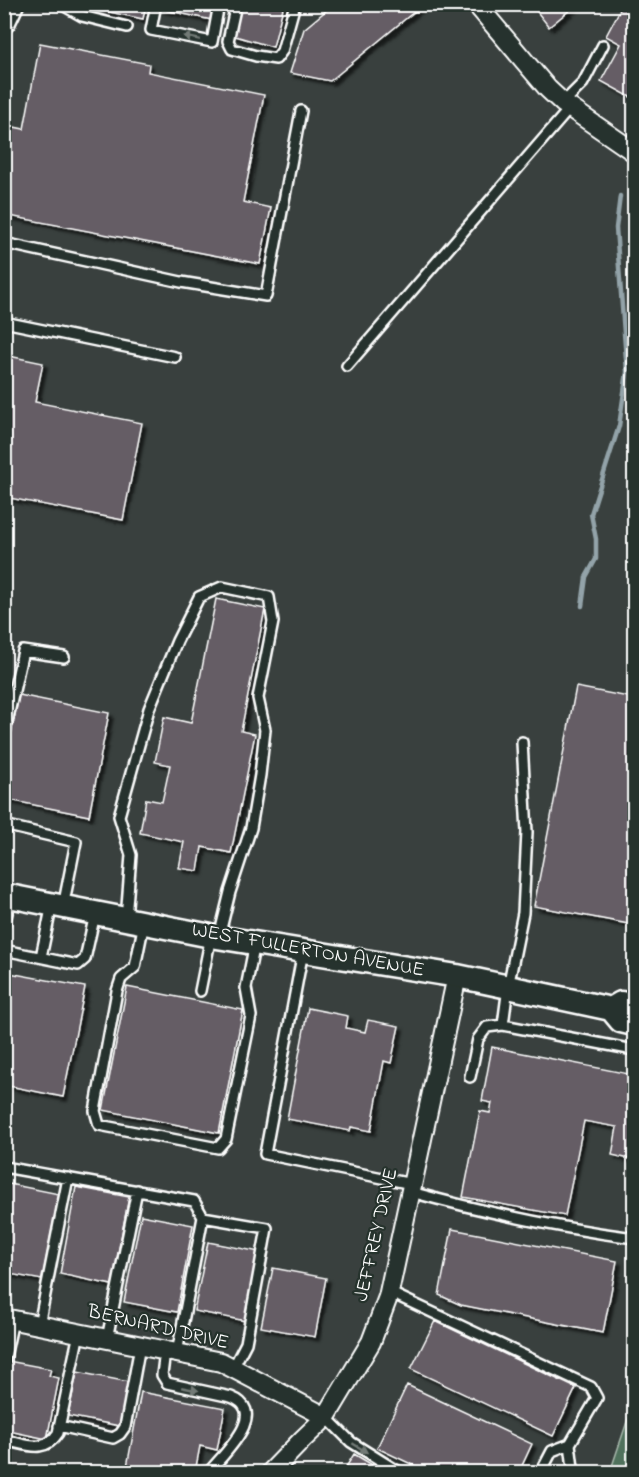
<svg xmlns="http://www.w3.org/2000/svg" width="639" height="1477" font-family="'Indie Flower',sans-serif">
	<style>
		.green { fill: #50715b; stroke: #a8b8ad; stroke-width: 1.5 }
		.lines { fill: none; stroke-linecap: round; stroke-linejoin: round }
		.stream { stroke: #93a3a9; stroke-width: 4.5 }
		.building { fill: #655d65; stroke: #fff; stroke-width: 1.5; filter: url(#shadow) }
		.service-casing { stroke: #fff; stroke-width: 14 }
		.minor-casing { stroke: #fff; stroke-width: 22 }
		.tertiary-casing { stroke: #fff; stroke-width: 27 }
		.service { stroke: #26332d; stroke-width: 9 }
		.minor { stroke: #26332d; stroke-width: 18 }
		.tertiary { stroke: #26332d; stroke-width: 22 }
		.oneway { fill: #727a76 }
		.labels { text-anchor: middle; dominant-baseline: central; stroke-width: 4.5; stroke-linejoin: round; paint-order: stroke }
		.street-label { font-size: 20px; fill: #fff; stroke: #26332d }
	</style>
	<defs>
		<filter id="shadow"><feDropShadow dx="4" dy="4" stdDeviation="1.5" flood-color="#0009"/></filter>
	</defs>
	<rect width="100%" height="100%" fill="#39403e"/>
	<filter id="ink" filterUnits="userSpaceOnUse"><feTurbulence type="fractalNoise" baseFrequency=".0167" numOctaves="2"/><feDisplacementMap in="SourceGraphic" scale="12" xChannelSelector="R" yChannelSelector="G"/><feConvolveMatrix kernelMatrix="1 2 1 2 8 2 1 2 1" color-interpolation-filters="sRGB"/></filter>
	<g filter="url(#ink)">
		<!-- green -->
		<path class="green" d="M 634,1401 L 634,1472 L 610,1472 Z"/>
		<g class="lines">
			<!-- stream -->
			<path class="stream" d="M 582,606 L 586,577 L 596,559 L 596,539 L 591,514 L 619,426 L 627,372 L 616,228 L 620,196"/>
		</g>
		<!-- building -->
		<path class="building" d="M 101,4 L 146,4 L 143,19 L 100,10 Z
			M 161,4 L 215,4 L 212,20 L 160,9 Z
			M 241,4 L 284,4 L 273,47 L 232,35 Z
			M 334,4 L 420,4 L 421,6 L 330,81 L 290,73 L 304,29 Z
			M 531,4 L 577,4 L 549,27 Z
			M 623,4 L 634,9 L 634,99 L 601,81 L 621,44 L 606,36 Z
			M 40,43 L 149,64 L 148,72 L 264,95 L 243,202 L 271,208 L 260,264 L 4,215 L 4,125 L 24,129 Z
			M 4,355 L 43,363 L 35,402 L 142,423 L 123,520 L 4,497 Z
			M 216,599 L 265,609 L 241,731 L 255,734 L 231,853 L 202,847 L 198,871 L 179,868 L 184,842 L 140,833 L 146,799 L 162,802 L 170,765 L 155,762 L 164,717 L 191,723 Z
			M 576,687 L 634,698 L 634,925 L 534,906 Z
			M 19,695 L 109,713 L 89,816 L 4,799 L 4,769 Z
			M 4,972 L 85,987 L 63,1097 L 4,1085 Z
			M 127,987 L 243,1010 L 219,1133 L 103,1110 Z
			M 308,1008 L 348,1016 L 346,1028 L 365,1032 L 368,1020 L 399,1026 L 391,1063 L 384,1061 L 371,1131 L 351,1127 L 350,1131 L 287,1119 Z
			M 492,1047 L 634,1075 L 634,1160 L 612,1155 L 617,1127 L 584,1121 L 565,1216 L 463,1197 L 480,1111 L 490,1113 L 492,1103 L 482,1101 Z
			M 4,1183 L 59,1194 L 42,1280 L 4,1273 Z
			M 76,1187 L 129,1197 L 112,1285 L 60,1274 Z
			M 141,1215 L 193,1225 L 177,1312 L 124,1302 Z
			M 452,1229 L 617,1261 L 603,1333 L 461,1305 L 439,1295 Z
			M 208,1242 L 260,1252 L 246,1321 L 194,1311 Z
			M 273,1268 L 326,1278 L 315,1337 L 261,1327 Z
			M 435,1321 L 576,1388 L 553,1436 L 411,1369 Z
			M 8,1361 L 51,1369 L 49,1376 L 59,1378 L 47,1439 L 4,1430 L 4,1379 Z
			M 77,1372 L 129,1382 L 120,1426 L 68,1416 Z
			M 407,1385 L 532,1444 L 519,1472 L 428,1472 L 377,1448 Z
			M 141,1392 L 225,1408 L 217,1450 L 200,1446 L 195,1472 L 181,1471 L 180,1472 L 126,1472 Z
			M 354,1454 L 384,1472 L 343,1472 Z"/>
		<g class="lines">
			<defs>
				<path id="service" d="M 61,4 L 82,16 L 127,27
					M 156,4 L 151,30 L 212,42 L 219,4
					M 236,4 L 228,41 L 232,49 L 256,56 L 276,59 L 282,51 L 295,4
					M 563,103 L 583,83 L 603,45
					M 4,243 L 181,282 L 266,296 L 301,111
					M 4,322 L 175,357
					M 347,366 L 570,108
					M 4,735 L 23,651 L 64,657
					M 522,742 L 527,832 L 523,913 L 508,987 L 503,1025 L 634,1050
					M 4,825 L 76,842 L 63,907
					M 126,919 L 131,855 L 119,816 L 149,709 L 177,641 L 199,597 L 222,587 L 269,597 L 273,622 L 258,698 L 265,730 L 260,775 L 251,828 L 230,892 L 219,937
					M 144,923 L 135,967 L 121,979 L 117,991 L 95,1111 L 99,1125 L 218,1148 L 226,1139 L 251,1016 L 246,988 L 255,943
					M 4,926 L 11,896
					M 4,950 L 78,965 L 85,959 L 95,914
					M 303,951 L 265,1154 L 412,1184
					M 41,957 L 52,904
					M 200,991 L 211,936
					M 470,1077 L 478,1039 L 487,1027 L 503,1025
					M 4,1167 L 194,1201 L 203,1217 L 267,1228 L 246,1343 L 233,1368
					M 411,1192 C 484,1212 559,1228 634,1238
					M 389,1292 L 591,1387 L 597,1398 L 570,1444 L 552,1451 L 541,1472
					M 39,1325 L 68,1178
					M 107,1339 L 137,1190
					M 165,1351 L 162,1375 L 167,1383 L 231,1397 C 271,1412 222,1455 209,1472
					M 177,1353 L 203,1217
					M 4,1362 L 13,1320
					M 326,1417 L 351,1442 L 399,1472
					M 59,1426 L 113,1438 L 120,1434 L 125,1427 L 140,1346
					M 4,1440 C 26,1444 44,1455 58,1433 L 79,1333
					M 570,1444 L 573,1468 L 571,1472"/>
				<path id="minor" d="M 476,4 L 548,89 L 563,103 L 634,152
					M 4,1318 L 221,1362 L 326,1417
					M 271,1472 L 303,1439 L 326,1417 L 371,1342 L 388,1297 L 457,976"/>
				<path id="tertiary" d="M 4,21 L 12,4
					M 4,895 L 211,936 L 457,976 L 611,1009 L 621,1021 L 634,1024
					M 611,1009 L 621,1003 L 634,1006"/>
			</defs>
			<!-- service casing -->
			<use href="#service" class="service-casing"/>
			<!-- minor casing -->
			<use href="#minor" class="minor-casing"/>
			<!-- tertiary casing -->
			<use href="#tertiary" class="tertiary-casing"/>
			<!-- service -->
			<use href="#service" class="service"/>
			<!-- minor -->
			<use href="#minor" class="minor"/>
			<!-- tertiary -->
			<use href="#tertiary" class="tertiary"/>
		</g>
		<!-- one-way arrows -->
		<defs><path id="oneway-solid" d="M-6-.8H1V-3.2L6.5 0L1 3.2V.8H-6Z" transform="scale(1.5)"/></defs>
		<g class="oneway">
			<use href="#oneway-solid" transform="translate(192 38) rotate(-168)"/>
			<use href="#oneway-solid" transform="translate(190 1389) rotate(11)"/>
			<use href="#oneway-solid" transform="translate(360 1448) rotate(32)"/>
		</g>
	</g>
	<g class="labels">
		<!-- street labels -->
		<g class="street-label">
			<text transform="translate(308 951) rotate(10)">WEST FULLERTON AVENUE</text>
			<text transform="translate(377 1235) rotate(-77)">JEFFREY DRIVE</text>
			<text transform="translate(158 1328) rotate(13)">BERNARD DRIVE</text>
		</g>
	</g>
	<!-- margin -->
	<rect width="639" height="1477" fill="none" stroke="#26332d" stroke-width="24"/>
	<rect x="12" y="12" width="615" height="1453" fill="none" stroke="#fff" stroke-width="2" filter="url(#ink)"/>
</svg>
